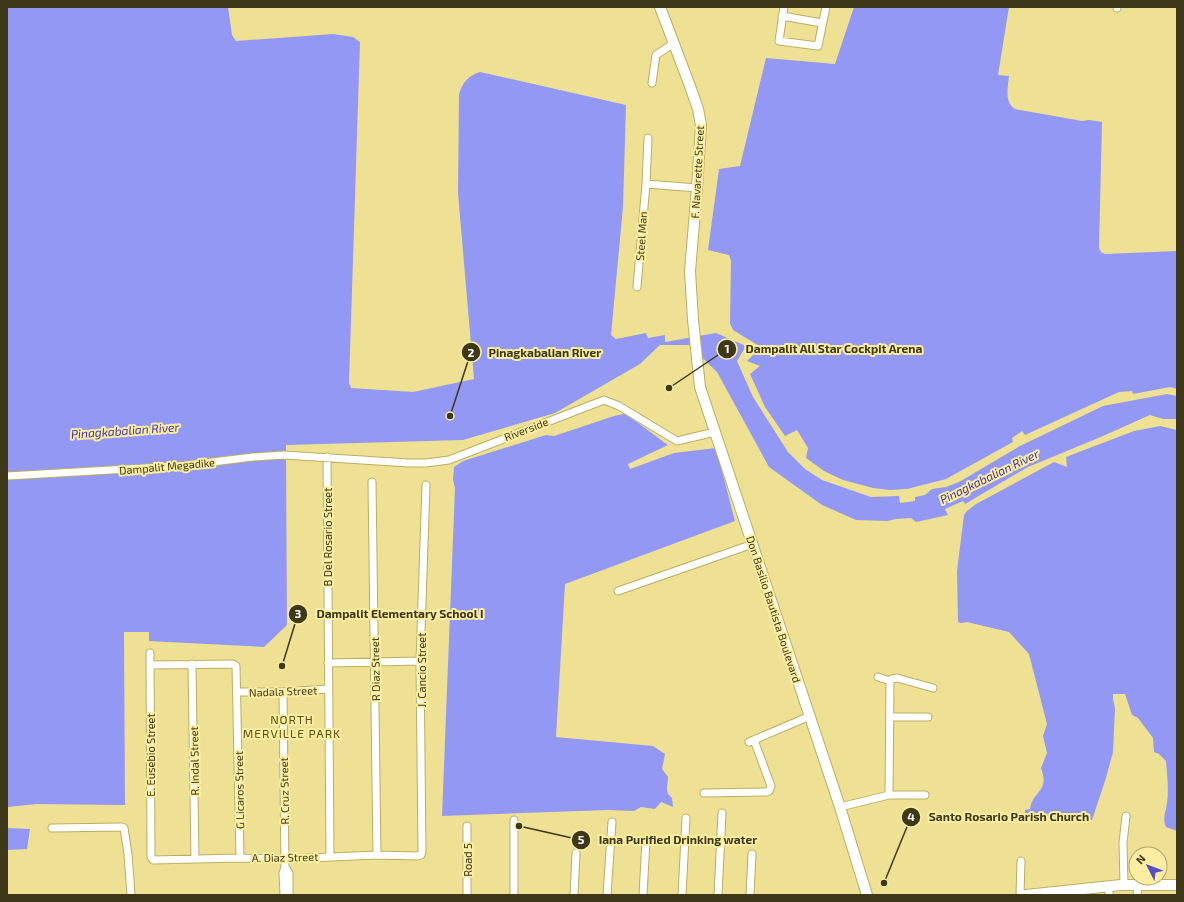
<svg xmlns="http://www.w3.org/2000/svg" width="1184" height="902" font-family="'Exo 2',sans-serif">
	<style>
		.water { fill: #9298f4 }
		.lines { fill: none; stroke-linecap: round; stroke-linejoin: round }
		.street-casing { stroke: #bbae62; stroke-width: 9 }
		.secondary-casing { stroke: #bbae62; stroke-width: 12 }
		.street { stroke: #fff; stroke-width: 7 }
		.secondary { stroke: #fff; stroke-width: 10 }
		.labels { text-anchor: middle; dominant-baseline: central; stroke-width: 4; stroke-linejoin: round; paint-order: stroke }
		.street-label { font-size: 11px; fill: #3e3819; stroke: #fbeea1 }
		.water-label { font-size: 12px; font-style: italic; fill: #402eb2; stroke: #fbeea1 }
		.neighbourhood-label { font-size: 12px; letter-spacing: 1px; fill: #5a5014; stroke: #fbeea1 }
		.leader { fill: none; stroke: #3e3819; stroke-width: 1.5 }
		.callout-dot { fill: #3e3819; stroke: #fbeea1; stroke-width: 1.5 }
		.mark-label { font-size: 12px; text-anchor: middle; font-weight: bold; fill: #fff }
		.callout-label { font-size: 12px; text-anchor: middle; font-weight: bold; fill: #3e3819; stroke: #fbeea1; stroke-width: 4; stroke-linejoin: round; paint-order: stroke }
	</style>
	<rect width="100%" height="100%" fill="#eee194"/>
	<!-- water -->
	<path class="water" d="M 7,7 L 228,7 L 232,35 L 236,41 L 333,34 L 353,37 L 360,42 L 349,383 L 351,388 L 413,392 L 474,379 L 458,193 L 459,94 C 463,82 468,76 480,72 L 626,105 L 623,207 L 611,335 L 616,339 L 646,333 L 648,338 L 665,335 L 665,342 L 716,333 L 746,346 L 737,361 L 753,397 L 788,452 L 805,469 L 822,480 L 871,497 L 899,496 L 900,503 L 915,501 L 915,497 L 925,495 L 932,489 L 946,487 L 959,482 L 1020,446 L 1103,406 L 1167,394 L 1177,396 L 1177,419 L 1163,419 L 1150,415 L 1103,436 L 1028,467 L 965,504 L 963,501 L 945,509 L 948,515 L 916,522 L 911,518 L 896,519 L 887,521 L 856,520 L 822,505 L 769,467 L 717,372 L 689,345 L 660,345 L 640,364 L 555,413 L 463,440 L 286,445 L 287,625 L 264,647 L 149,641 L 149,632 L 124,632 L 125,805 L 37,804 L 7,807 Z
		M 854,7 L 1009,7 L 998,75 L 1009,76 C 1008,87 1004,102 1015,109 L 1082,121 L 1089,120 L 1102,122 L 1099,248 L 1101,252 L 1105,254 L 1177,251 L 1177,389 L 1170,387 L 1133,394 L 1132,391 L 1119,392 L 1025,435 L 1022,431 L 1012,438 L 1013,442 L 946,479 L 907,489 L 890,490 L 873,488 L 843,480 L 824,471 L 806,458 L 808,448 L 797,430 L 785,436 L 765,407 L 750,374 L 760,366 L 747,361 L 761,347 L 733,330 L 730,323 L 731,261 L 729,255 L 708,250 L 719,169 L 740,166 L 766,58 L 835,64 Z
		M 624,414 L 630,417 L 668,445 L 628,464 L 630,469 L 674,453 L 716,448 L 735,521 L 565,584 L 556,737 L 653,746 L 665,754 L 662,769 L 668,777 L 667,789 L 668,794 L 672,798 L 673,807 L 661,802 L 655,809 L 641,807 L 634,811 L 608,810 L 442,816 L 455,488 L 453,480 L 454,467 L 463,461 L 546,435 L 554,436 L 614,416 Z
		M 1160,426 L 1177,430 L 1177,831 L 1166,827 C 1162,818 1166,812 1167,803 C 1169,790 1167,774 1166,761 L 1159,754 L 1154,752 L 1153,738 L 1138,718 L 1132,715 L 1125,694 L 1113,694 L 1113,699 L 1115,708 L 1113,752 L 1106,778 L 1092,820 L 1027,817 L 1025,814 L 1025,810 L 1030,809 C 1033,790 1050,792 1041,768 L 1047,753 L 1043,736 L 1047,724 L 1029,654 L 1009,632 L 967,622 L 961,623 L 958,622 L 957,571 L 964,515 L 967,511 L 976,504 L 1054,462 L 1067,467 L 1066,457 L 1134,431 Z
		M 7,828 L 30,829 L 27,849 L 7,850 Z"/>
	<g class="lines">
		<defs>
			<path id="street" d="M 784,7 L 779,41 L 818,46 L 826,7
				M 1117,8 L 1117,7
				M 782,16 L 822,23
				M 652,83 L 656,55 L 674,43
				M 646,184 L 697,188
				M 637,287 L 646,184 L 648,138
				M 327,457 L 330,856
				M 7,476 L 180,466 L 253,457 L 284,455 L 409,463 L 426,463 L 449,460 L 604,400 L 619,406 L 677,441 L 715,432
				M 372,482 L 377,855
				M 618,591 L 753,544
				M 150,653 L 151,854 L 151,857 L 153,860 L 240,858 L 285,859 L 377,855 L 417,856 L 421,855 L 422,852 L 420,661 L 426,485
				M 328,663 L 420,661
				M 192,664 L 195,859
				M 150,665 L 233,664 L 236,666 L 240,858
				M 878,677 L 890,681
				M 237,692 L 283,692 L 328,689
				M 283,692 L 285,867 L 283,873 L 284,895
				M 890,717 L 928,717
				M 749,742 L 810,716
				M 704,793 L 767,792 L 769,791 L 771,786 L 754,740
				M 889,795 L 890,681 L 892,679 L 897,678 L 933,688
				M 840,807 L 889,795 L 925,795
				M 467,826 L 467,895
				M 52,828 L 122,827 L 124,828 L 128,854 L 131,895
				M 285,867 L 289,873 L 289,895
				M 1124,885 L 1123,843 L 1126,816
				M 1109,886 L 1109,895
				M 514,895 L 514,820
				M 574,895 L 576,853
				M 607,895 L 612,822
				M 643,895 L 646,840
				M 682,895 L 686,818
				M 718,895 L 722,813
				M 750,895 L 752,854
				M 1020,895 L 1021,861
				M 1137,895 L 1138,885"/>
			<path id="secondary" d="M 660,7 L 690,86 L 698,109 L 701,125 L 697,188 L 690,271 L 693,320 L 700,387 L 840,807 L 867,895
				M 1026,895 L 1121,885 L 1177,885"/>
		</defs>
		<!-- street casing -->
		<use href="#street" class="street-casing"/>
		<!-- secondary casing -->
		<use href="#secondary" class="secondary-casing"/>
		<!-- street -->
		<use href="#street" class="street"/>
		<!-- secondary -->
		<use href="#secondary" class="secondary"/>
	</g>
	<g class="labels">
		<!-- street labels -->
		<g class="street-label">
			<text transform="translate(697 172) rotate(-87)">F. Navarette Street</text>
			<text transform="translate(641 236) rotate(-86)">Steel Man</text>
			<text transform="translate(526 429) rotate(-21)">Riverside</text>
			<text transform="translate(167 466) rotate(-5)">Dampalit Megadike</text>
			<text transform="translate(327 537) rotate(-90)">B Del Rosario Street</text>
			<text transform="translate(774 609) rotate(72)">Don Basilio Bautista Boulevard</text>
			<text transform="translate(375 669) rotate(-91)">R Diaz Street</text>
			<text transform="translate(421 670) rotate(-90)">J. Cancio Street</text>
			<text transform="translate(283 691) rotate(-2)">Nadala Street</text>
			<text transform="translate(150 755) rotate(-90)">E. Eusebio Street</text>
			<text transform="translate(194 761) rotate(-91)">R. Indal Street</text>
			<text transform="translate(239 790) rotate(-91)">G Licaros Street</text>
			<text transform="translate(284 791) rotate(-91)">R. Cruz Street</text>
			<text transform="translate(285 857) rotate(-1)">A. Diaz Street</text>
			<text transform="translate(467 860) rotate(-90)">Road 5</text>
		</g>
		<!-- water labels -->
		<g class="water-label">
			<text transform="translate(125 430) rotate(-4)">Pinagkabalian River</text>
			<text transform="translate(989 476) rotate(-26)">Pinagkabalian River</text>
		</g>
		<!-- neighbourhood labels -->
		<g class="neighbourhood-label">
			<text x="292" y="719">NORTH<tspan x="292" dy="14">MERVILLE PARK</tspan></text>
		</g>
	</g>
	<!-- callouts -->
	<path class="leader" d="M669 388L727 349M450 416L471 352M282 666L298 614M884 883L911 817M519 826L581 840"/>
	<g class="callout-dot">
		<circle cx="669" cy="388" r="4"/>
		<circle cx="450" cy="416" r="4"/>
		<circle cx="282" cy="666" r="4"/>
		<circle cx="884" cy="883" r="4"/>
		<circle cx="519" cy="826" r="4"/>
		<circle cx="727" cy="349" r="10"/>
		<circle cx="471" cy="352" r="10"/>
		<circle cx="298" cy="614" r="10"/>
		<circle cx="911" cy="817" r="10"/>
		<circle cx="581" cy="840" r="10"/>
	</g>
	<g class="mark-label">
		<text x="727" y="353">1</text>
		<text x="471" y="357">2</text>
		<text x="298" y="618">3</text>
		<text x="911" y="821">4</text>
		<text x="581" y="844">5</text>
	</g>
	<g class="callout-label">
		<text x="834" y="353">Dampalit All Star Cockpit Arena</text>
		<text x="545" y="357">Pinagkabalian River</text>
		<text x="400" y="618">Dampalit Elementary School I</text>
		<text x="1009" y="821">Santo Rosario Parish Church</text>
		<text x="678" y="844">Iana Purified Drinking water</text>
	</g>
	<!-- border -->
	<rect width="1184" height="902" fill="none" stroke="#3e3819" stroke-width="16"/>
	<!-- north arrow -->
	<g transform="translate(1148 866) rotate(312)"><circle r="19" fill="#fbeea1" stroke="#afa56b"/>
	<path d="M0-3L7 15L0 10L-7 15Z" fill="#554fc7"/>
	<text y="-6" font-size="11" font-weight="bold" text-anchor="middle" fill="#3e3819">N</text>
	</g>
</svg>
